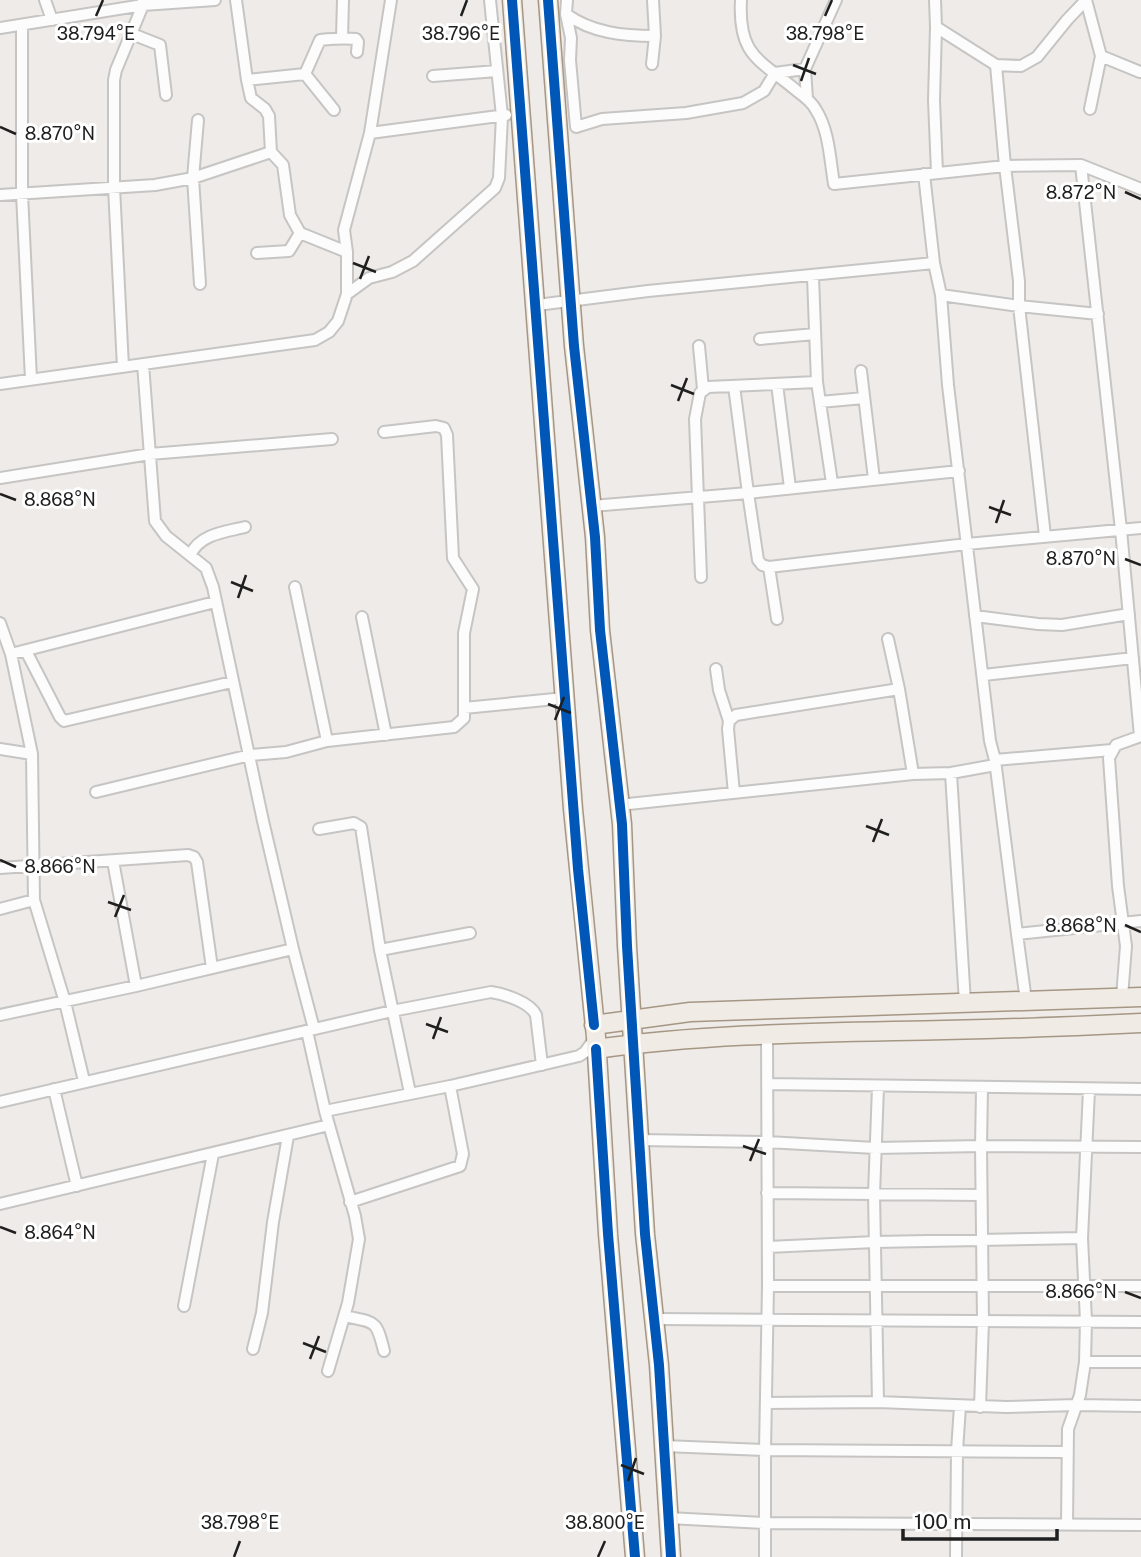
<svg xmlns="http://www.w3.org/2000/svg" width="1141" height="1557" font-family="'Public Sans',sans-serif">
	<style>
		.lines { fill: none; stroke-linecap: round; stroke-linejoin: round }
		.minor-casing { stroke: #c6c5c4; stroke-width: 14 }
		.primary-casing { stroke: #a59784; stroke-width: 21 }
		.minor { stroke: #fcfcfc; stroke-width: 10 }
		.primary { stroke: #f1ebe5; stroke-width: 18 }
		.cycleway-casing { stroke: #fff; stroke-width: 15 }
		.cycleway { stroke: #0057b8; stroke-width: 10 }
		.ticks { fill: none; stroke: #1f1f1f; stroke-width: 2.5 }
		.ticks-label { font-size: 18px; text-anchor: middle; fill: #1f1f1f; stroke: #fff; stroke-width: 6; stroke-linejoin: round; paint-order: stroke }
	</style>
	<rect width="100%" height="100%" fill="#eeebe8"/>
	<g class="lines">
		<defs>
			<path id="minor" d="M 45,0 L 52,20
				M 236,0 L 247,80 L 251,98 L 265,109 L 269,116 L 271,152
				M 567,0 L 566,14 L 571,38 L 570,60 L 576,127 L 602,119 L 686,113 L 743,103 L 764,91 L 775,73 L 805,69
				M 741,0 C 738,56 759,59 797,91 C 804,96 812,102 816,110 C 829,130 830,160 834,184 L 1005,166 L 1081,165 L 1121,530 L 1140,736
				M 935,0 L 936,27 L 996,65 L 1005,166 L 1019,281 L 1019,306 L 1045,536
				M 1086,0 L 1101,56 L 1090,109
				M 566,14 C 592,33 624,36 655,36
				M 22,25 L 22,194 L 31,379
				M 936,27 L 934,100 L 937,173
				M 0,28 L 143,5 L 215,0
				M 132,34 L 160,45 L 166,95
				M 342,38 L 343,0
				M 1101,56 L 1140,72
				M 652,64 L 655,36 L 653,0
				M 996,65 L 1021,66 L 1037,57 L 1067,20 L 1086,0
				M 305,74 L 320,40 C 330,39 347,38 356,39 L 358,42 L 357,52
				M 305,74 L 334,110
				M 433,76 L 497,71
				M 247,80 L 305,74
				M 807,99 L 805,69 L 836,0
				M 198,120 L 193,178 L 200,284
				M 370,133 L 506,115
				M 1081,165 L 1141,189
				M 924,174 L 934,263 L 941,295 L 948,385 L 990,741 L 995,760 L 1017,934
				M 0,195 L 155,185 L 193,178 L 271,152 L 283,165 L 290,215 L 300,233 L 347,252
				M 257,253 L 289,251 L 300,233
				M 813,277 L 817,382 L 832,483
				M 347,294 L 369,278 L 392,272 L 413,261 L 495,188 L 499,178 L 502,116 L 490,0
				M 941,295 L 1019,306 L 1098,314
				M 537,305 L 648,291 L 934,263
				M 760,339 L 815,334
				M 699,346 L 703,389
				M 143,364 L 155,521 L 166,536 L 206,568 L 213,587 L 263,821 L 293,949 L 314,1029
				M 123,367 L 114,187 L 114,80 L 116,70 L 143,5 L 143,0
				M 861,371 L 874,479
				M 0,384 L 315,340 L 329,332 L 338,321 L 347,294 L 347,252 L 344,230 L 370,133 L 391,0
				M 777,384 L 790,488
				M 820,402 L 864,398
				M 384,432 L 436,426 L 444,428 L 447,435 L 453,558 L 473,589 L 464,633 L 464,708
				M 959,471 L 748,493 L 758,560 L 762,565 L 769,567 L 967,544 L 1141,528
				M 0,478 L 150,454 L 332,439
				M 592,506 L 748,493 L 734,386
				M 191,554 C 200,534 225,532 245,527
				M 769,567 L 777,619
				M 701,577 L 695,419 L 700,393 L 708,387 L 817,382
				M 295,587 L 327,741
				M 975,616 L 1038,624 L 1062,625 L 1129,614
				M 362,617 L 386,735
				M 0,623 L 11,654 L 32,754
				M 888,639 L 899,689
				M 26,651 L 60,717 L 64,721 L 232,682
				M 11,654 L 215,602
				M 716,669 L 719,690 L 729,721
				M 984,675 L 1133,658
				M 0,749 L 32,754 L 34,900 L 65,1002 L 84,1081
				M 995,760 L 1112,750
				M 951,773 L 965,1003
				M 96,792 L 250,755 L 286,752 L 327,741 L 454,727 L 464,718 L 464,708 L 565,698
				M 734,793 L 728,729 L 729,721 L 736,715 L 899,689 L 913,774
				M 619,805 L 913,774 L 951,773 L 995,765
				M 319,829 L 354,823 L 361,827 L 380,950 L 410,1093
				M 113,861 L 136,986
				M 0,868 L 188,855 L 194,857 L 197,862 L 212,968
				M 0,909 L 34,900
				M 380,950 L 470,933
				M 1122,997 L 1126,946 L 1118,886 L 1109,758 L 1116,745 L 1141,736
				M 1026,1001 L 1017,934 L 1141,921
				M 0,1015 L 136,986 L 293,949
				M 307,1031 L 325,1111 L 355,1216 L 359,1239 L 348,1303 L 328,1371
				M 767,1084 L 1141,1089
				M 54,1089 L 77,1186
				M 982,1089 L 981,1146 L 1141,1147
				M 0,1102 L 392,1011 L 491,992 C 504,994 530,1002 536,1015 L 542,1065
				M 325,1111 L 450,1086 L 579,1056 L 585,1052 L 596,1037
				M 639,1140 L 767,1142 L 875,1148 L 981,1146 L 983,1321 L 980,1407
				M 767,1193 L 981,1195
				M 350,1202 L 460,1166 L 463,1154 L 450,1086
				M 0,1204 L 329,1125
				M 768,1247 L 875,1242 L 1082,1238
				M 768,1286 L 1141,1286
				M 184,1306 L 213,1154
				M 345,1316 C 376,1323 376,1319 384,1351
				M 655,1319 L 1141,1322
				M 253,1349 L 262,1313 L 273,1222 L 288,1136
				M 1085,1362 L 1141,1362
				M 878,1402 L 874,1194 L 878,1087
				M 766,1403 L 878,1402 L 1006,1407 L 1076,1405 L 1141,1406
				M 664,1446 L 765,1450 L 768,1286 L 767,1035
				M 668,1518 L 765,1523 L 1141,1525
				M 1067,1525 L 1068,1429 L 1080,1395 L 1085,1362 L 1086,1321 L 1082,1238 L 1089,1090
				M 765,1557 L 765,1450 L 1067,1452
				M 956,1557 L 957,1451 L 960,1406"/>
			<path id="primary" d="M 512,0 L 573,809 L 596,1037 L 608,1234 L 635,1557
				M 548,0 L 574,346 L 595,537 L 600,630 L 622,824 L 627,946 L 645,1234 L 659,1365 L 671,1557
				M 594,1025 L 690,1012 L 1141,997
				M 596,1049 C 695,1035 796,1033 895,1031 C 977,1030 1059,1027 1141,1023"/>
		</defs>
		<!-- minor casing -->
		<use href="#minor" class="minor-casing"/>
		<!-- primary casing -->
		<use href="#primary" class="primary-casing"/>
		<!-- minor -->
		<use href="#minor" class="minor"/>
		<!-- primary -->
		<use href="#primary" class="primary"/>
		<defs>
			<path id="cycleway" d="M 512,0 L 578,869 L 594,1025
				M 548,0 L 574,346 L 595,537 L 600,630 L 622,824 L 627,946 L 645,1234 L 659,1365 L 671,1557
				M 596,1049 L 608,1234 L 635,1557"/>
		</defs>
		<!-- cycleway casing -->
		<use href="#cycleway" class="cycleway-casing"/>
		<!-- cycleway -->
		<use href="#cycleway" class="cycleway"/>
	</g>
	<!-- ticks -->
	<path class="ticks" d="M 96,16 L 103,0M 461,16 L 467,0M 825,16 L 832,0M 793,65 L 816,74M 801,81 L 809,58M 0,127 L 16,134M 1125,192 L 1141,199M 353,263 L 376,272M 360,279 L 369,256M 671,385 L 694,394M 678,401 L 687,378M 0,494 L 16,500M 989,507 L 1011,515M 996,523 L 1004,500M 1125,559 L 1141,565M 231,582 L 253,591M 238,598 L 246,575M 548,704 L 571,713M 555,720 L 564,697M 866,826 L 889,835M 873,842 L 882,819M 0,860 L 16,867M 108,902 L 131,910M 115,917 L 124,895M 1125,925 L 1141,932M 426,1024 L 448,1032M 433,1039 L 441,1017M 743,1146 L 766,1154M 750,1161 L 759,1139M 0,1227 L 16,1233M 1125,1292 L 1141,1298M 303,1343 L 326,1352M 310,1359 L 319,1336M 621,1465 L 644,1474M 628,1481 L 636,1458M 234,1557 L 240,1541M 598,1557 L 605,1541"/>
	<g class="ticks-label">
		<text x="96" y="40">38.794°E</text>
		<text x="461" y="40">38.796°E</text>
		<text x="825" y="40">38.798°E</text>
		<text x="60" y="140">8.870°N</text>
		<text x="1081" y="199">8.872°N</text>
		<text x="60" y="506">8.868°N</text>
		<text x="1081" y="565">8.870°N</text>
		<text x="60" y="873">8.866°N</text>
		<text x="1081" y="932">8.868°N</text>
		<text x="60" y="1239">8.864°N</text>
		<text x="1081" y="1298">8.866°N</text>
		<text x="240" y="1529">38.798°E</text>
		<text x="605" y="1529">38.800°E</text>
	</g>
	<!-- scale -->
	<path d="M903 1529v10h154v-10" fill="none" stroke="#1f1f1f" stroke-width="3.5"/>
	<text x="914" y="1529" font-size="21" fill="#1f1f1f" stroke="#ffffff" stroke-width="5" paint-order="stroke">100 m</text>
</svg>
